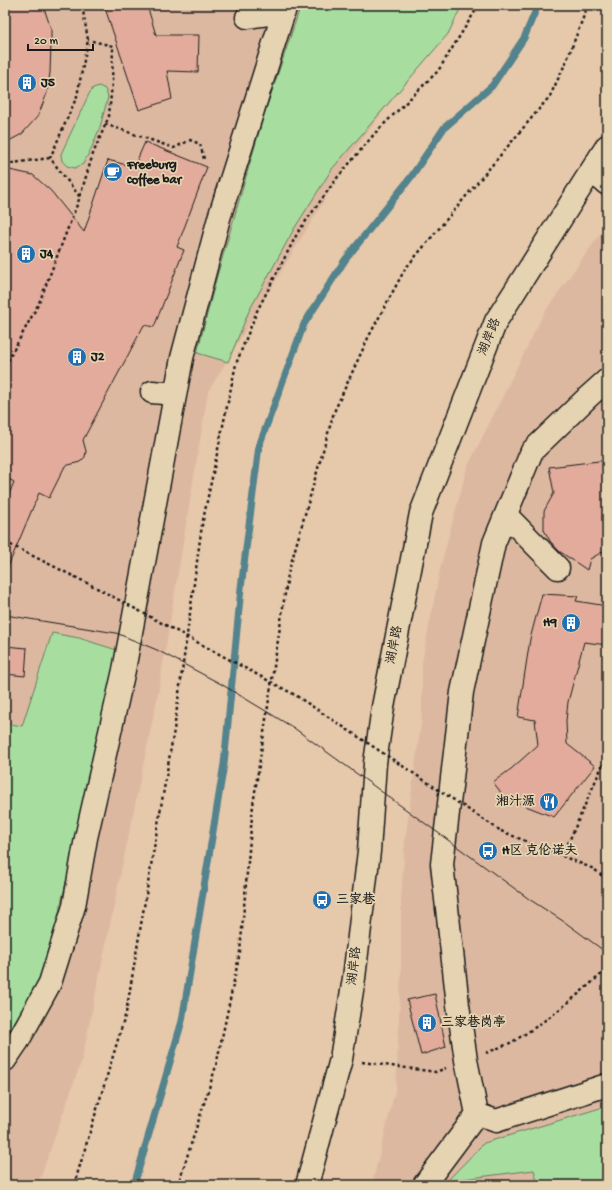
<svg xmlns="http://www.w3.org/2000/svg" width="612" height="1190" font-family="'Gochi Hand','LXGW WenKai TC',sans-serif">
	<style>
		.built { fill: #ddb8a0 }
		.green { fill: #a8dda0; stroke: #627c5e }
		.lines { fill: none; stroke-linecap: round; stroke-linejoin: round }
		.stream { stroke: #53838c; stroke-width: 7 }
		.building { fill: #e2ab9b; stroke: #1c1c1c }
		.minor-casing { stroke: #1c1c1c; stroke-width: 25 }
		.path { stroke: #1c1c1c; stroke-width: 2.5; stroke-dasharray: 3 3; stroke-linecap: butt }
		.minor { stroke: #e6d3b1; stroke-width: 22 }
		.tram { stroke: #1c1c1c; stroke-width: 1 }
		.path-bridge { stroke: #1c1c1c; stroke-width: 2.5; stroke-dasharray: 3 3; stroke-linecap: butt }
		.labels { text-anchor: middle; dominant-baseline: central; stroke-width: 3.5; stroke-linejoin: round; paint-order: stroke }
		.poi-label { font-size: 13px; font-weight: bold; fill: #1c1c1c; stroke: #e6d3b1; text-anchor: start }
		.street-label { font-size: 13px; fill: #1c1c1c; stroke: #e6d3b1 }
	</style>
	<rect width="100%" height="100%" fill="#e6c8ab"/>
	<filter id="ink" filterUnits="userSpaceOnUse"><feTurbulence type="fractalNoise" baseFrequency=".025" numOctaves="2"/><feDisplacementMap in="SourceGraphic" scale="8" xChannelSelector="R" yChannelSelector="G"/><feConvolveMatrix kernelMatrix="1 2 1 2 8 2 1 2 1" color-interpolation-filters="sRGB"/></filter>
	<g filter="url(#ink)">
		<!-- built -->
		<path class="built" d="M 5,5 L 463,5 L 356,148 L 208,392 L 158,694 L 82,1059 L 38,1185 L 5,1185 Z
			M 607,224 L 607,1185 L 372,1185 L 396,1087 L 401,974 L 401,900 L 405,841 L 422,716 L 422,662 L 441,565 L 467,468 L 544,313 Z"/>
		<!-- green -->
		<path class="green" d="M 301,5 L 462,5 L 448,34 L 332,169 L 294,229 L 249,311 L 228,362 L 197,353 L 217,276 L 264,115 Z
			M 99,86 L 105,89 L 108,97 L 100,127 L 92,147 L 83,164 L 75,168 L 67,166 L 62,161 L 61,154 L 89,94 L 93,88 Z
			M 52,633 L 79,638 L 120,651 L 52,942 L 35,990 L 5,1037 L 5,723 L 22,726 Z
			M 607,1106 L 607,1185 L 538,1185 L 534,1170 L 447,1181 L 484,1143 Z"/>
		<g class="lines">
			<!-- stream -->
			<path class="stream" d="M 134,1185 L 182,1021 L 224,764 L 241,588 L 259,446 L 304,324 L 345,260 L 411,177 L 444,128 L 492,86 L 524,38 L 538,5"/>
		</g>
		<!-- building -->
		<path class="building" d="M 5,5 L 43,5 L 51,29 L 51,44 L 50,73 L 47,93 L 38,116 L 22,134 L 5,143 Z
			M 104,5 L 147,5 L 156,35 L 199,35 L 198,72 L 167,71 L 172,99 L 139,110 Z
			M 145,142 L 207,167 L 177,247 L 184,250 L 154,327 L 144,325 L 83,440 L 86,451 L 85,457 L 80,462 L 65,466 L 49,498 L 39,493 L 5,574 L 5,504 L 14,482 L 5,477 L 5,169 L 33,175 L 51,191 L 84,232 L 108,160 L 134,167 Z
			M 607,460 L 607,547 L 604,551 L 590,559 L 587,570 L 559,551 L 550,541 L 544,530 L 544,511 L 554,493 L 549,467 Z
			M 542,594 L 578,596 L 576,601 L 607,606 L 607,645 L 584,642 L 568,702 L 566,721 L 567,744 L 595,766 L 554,817 L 505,798 L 493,782 L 511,769 L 538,745 L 535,720 L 518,717 L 530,639 Z
			M 5,646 L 27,648 L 25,676 L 5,674 Z
			M 435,994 L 446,1047 L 421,1055 L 407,1000 Z"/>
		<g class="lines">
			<defs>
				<path id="minor" d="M 247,17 L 284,12
					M 591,171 L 607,184
					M 607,380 L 588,397 L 532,451 L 494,543 L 462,692 L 442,864 L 458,1005 L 466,1060 L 477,1114 L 496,1121 L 607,1085
					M 152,392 L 175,394
					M 506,515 L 558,568
					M 5,1060 L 18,1041 L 50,983 L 74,906 L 86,838 L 124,670 L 182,358 L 219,218 L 286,5
					M 307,1185 L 341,1059 L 354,978 L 369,851 L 375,763 L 383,707 L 421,513 L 496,321 L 607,146
					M 424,1185 L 477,1114"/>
			</defs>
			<!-- minor casing -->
			<use href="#minor" class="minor-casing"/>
			<!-- path -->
			<path class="path" d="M 105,124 L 174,148 L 190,140 L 200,144 L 204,159
				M 5,164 L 50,158
				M 80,196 L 93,154 L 109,116 L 112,83 L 113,46 L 88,40
				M 5,366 L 39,303 L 80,197 L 50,158 L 77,96 L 88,40 L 82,5
				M 501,831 L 594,869 L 607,880
				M 563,855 L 607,755
				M 486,1053 C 495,1049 504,1046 512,1042 C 546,1022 577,996 607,969
				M 362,1062 L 436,1072 L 446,1068
				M 74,1185 L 126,1013 L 174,730 L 202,525 L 236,364 L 257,311 L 298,232 L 337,178 L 376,132 L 438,71 L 479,5
				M 178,1185 L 216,1066 L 240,952 L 253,805 L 288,574 L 334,412 L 368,338 L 405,269 L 550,96 L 567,60 L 588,5"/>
			<!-- minor -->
			<use href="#minor" class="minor"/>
			<!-- tram -->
			<path class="tram" d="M 5,615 L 116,633 L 157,650 L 221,684 L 294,728 L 529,899 L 566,923 L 607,953"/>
			<!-- path-bridge -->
			<path class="path-bridge" d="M 5,542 L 95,587 L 295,695 L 501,831"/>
		</g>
	</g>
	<!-- icons -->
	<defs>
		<symbol id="building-disc" viewBox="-11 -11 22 22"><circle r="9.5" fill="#1f6fb2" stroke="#e6d3b1"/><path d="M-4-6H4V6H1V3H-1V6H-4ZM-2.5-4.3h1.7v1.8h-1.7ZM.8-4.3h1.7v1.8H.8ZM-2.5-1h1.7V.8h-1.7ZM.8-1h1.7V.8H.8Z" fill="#fff"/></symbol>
		<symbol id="cafe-disc" viewBox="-11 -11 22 22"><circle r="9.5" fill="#1f6fb2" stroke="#e6d3b1"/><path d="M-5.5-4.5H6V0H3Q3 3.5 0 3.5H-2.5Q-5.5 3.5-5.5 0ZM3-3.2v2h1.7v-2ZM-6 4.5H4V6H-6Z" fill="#fff"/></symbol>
		<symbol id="restaurant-disc" viewBox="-11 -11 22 22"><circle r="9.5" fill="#1f6fb2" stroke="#e6d3b1"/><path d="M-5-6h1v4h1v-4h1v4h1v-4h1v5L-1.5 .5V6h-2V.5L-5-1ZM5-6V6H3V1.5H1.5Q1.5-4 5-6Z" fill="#fff"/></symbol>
		<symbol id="bus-disc" viewBox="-11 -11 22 22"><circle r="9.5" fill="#1f6fb2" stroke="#e6d3b1"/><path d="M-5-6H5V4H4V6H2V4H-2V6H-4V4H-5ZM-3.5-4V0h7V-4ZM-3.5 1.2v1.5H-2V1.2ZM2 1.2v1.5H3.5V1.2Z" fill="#fff"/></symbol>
	</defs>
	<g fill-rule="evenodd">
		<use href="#building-disc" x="16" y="72" width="22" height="22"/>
		<use href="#cafe-disc" x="102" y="161" width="22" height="22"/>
		<use href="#building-disc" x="15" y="243" width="22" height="22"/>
		<use href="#building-disc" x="66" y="346" width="22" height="22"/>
		<use href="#building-disc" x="560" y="612" width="22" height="22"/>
		<use href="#restaurant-disc" x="538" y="791" width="22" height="22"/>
		<use href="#bus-disc" x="477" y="840" width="22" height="22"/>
		<use href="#bus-disc" x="311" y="889" width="22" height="22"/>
		<use href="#building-disc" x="416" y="1012" width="22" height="22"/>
	</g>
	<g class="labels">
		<!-- poi labels -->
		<g class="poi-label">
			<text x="41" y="83">J5</text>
			<text x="127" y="165">Freeburg<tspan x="127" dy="15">coffee bar</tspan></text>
			<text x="40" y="254">J4</text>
			<text x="91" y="357">J2</text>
			<text x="557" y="623" text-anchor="end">H9</text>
			<text x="535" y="802" text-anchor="end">湘汁源</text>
			<text x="502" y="851">H区 克伦诺夫</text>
			<text x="336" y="900">三家巷</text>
			<text x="441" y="1023">三家巷岗亭</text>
		</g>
		<!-- street labels -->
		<g class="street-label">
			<text transform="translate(490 337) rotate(-67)">湖岸路</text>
			<text transform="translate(395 645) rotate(-79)">湖岸路</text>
			<text transform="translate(355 966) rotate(-83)">湖岸路</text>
		</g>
	</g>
	<!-- margin -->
	<rect width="612" height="1190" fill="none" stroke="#e6d3b1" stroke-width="20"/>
	<rect x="10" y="10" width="592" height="1170" fill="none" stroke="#1c1c1c" stroke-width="1.5" filter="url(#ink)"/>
	<!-- scale -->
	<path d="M28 44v6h65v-6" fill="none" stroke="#1c1c1c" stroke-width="2"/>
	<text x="34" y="44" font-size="12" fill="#1c1c1c" stroke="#e6d3b1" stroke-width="3" paint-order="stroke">20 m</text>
</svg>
